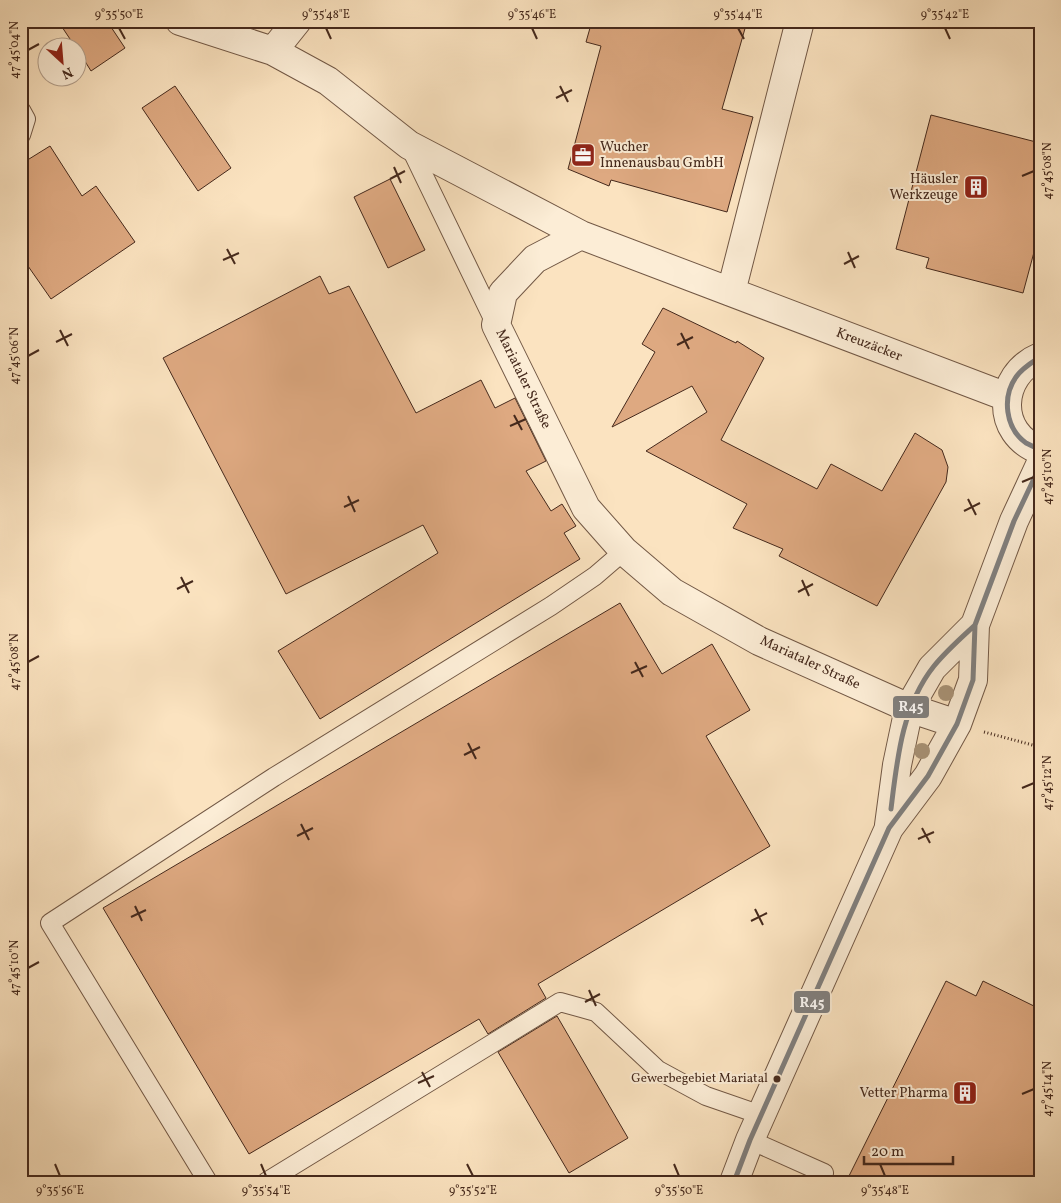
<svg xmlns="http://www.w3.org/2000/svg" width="1061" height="1203" font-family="Vollkorn,serif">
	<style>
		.building { fill: #dea981; stroke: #45291c }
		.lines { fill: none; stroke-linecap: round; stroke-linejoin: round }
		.service-casing { stroke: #725845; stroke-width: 20 }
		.minor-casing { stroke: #725845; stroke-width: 30 }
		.path { stroke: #45291c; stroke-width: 3; stroke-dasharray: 1 2.5; stroke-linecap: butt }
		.service { stroke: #fcedd6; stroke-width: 18 }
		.minor { stroke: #fcedd6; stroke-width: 28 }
		.bus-1-casing { stroke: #fcedd6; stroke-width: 9 }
		.bus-1 { stroke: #808080; stroke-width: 5 }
		.tree { fill: #a89276 }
		.ticks { fill: none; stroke: #45291c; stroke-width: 2 }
		.bus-dot { fill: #45291c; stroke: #fcedd6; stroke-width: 2 }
		.labels { text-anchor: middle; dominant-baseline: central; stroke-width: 4; stroke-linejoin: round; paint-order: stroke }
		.bus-label { font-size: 13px; fill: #45291c; stroke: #fcedd6; text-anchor: end }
		.poi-label { font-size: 14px; fill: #45291c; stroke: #fcedd6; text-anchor: end }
		.street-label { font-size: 14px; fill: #45291c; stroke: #fcedd6 }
		.line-badge { stroke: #fcedd6; stroke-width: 2 }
		.badge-label { font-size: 14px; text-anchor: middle; font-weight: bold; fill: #fff }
		.neatline { fill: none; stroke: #45291c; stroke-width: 2 }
		.ticks-label { font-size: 12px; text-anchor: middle; fill: #45291c }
	</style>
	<rect width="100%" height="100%" fill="#fbe3c0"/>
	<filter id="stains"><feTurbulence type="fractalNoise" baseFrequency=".004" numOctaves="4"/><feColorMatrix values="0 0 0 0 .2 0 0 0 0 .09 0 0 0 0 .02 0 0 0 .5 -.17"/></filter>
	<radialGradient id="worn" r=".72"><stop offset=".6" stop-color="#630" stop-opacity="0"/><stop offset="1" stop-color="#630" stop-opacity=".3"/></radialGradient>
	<!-- building -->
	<path class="building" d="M 58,21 L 107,21 L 125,48 L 91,71 L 78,50 L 78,48 L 76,48 Z
		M 592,21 L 733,21 L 746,25 L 722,109 L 753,117 L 727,212 L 611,180 L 609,186 L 568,169 L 601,46 L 586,42 Z
		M 175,86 L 231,168 L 198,191 L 142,108 Z
		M 931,115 L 1040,143 L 1040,230 L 1023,293 L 926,268 L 929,258 L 896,249 Z
		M 50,146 L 82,196 L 96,186 L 135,242 L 51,299 L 21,256 L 21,164 Z
		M 390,179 L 425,250 L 388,268 L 354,197 Z
		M 320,276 L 329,294 L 349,286 L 416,413 L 481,380 L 495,408 L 515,398 L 546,461 L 526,471 L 551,511 L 562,504 L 576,526 L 564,533 L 580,559 L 320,719 L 278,651 L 438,553 L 423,525 L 286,594 L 163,358 Z
		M 663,308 L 736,343 L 737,341 L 764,358 L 721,440 L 817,489 L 831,464 L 882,491 L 915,433 L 942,450 L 948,467 L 946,482 L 877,606 L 779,556 L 783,549 L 733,528 L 747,504 L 646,451 L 707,412 L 692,386 L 612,427 L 655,352 L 642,344 Z
		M 620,603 L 662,674 L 712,644 L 750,710 L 706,736 L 770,846 L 538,984 L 546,998 L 488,1034 L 479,1019 L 249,1154 L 103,908 Z
		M 946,981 L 976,996 L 983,981 L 1040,1009 L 1040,1182 L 846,1182 Z
		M 557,1016 L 628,1138 L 569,1173 L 498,1052 Z"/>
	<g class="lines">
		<defs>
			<path id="service" d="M 21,110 L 26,119 L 21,135
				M 409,145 L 496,325
				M 750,1140 L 824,1173 L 821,1182
				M 208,1182 L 50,923 L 274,777 L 551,606 L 595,576 L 624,551
				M 266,1182 L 560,1002 L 596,1012 L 658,1070 L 706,1096 L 761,1115"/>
			<path id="minor" d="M 180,21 L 273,51 L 328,81 L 409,145 L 581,235 L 1007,397
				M 273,51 L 297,21
				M 581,235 L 535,259 L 503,293 L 496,325 L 586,508 L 624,551 L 672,592 L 759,641 L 909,708 L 957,724
				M 731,292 L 800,21
				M 1040,357 C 997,375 995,434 1040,450
				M 889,825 L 897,765 L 909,708 L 932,668 L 975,625
				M 734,1182 L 750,1140 L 889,828 L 928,776 L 957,724 L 973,680 L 975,625 L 1014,521 L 1040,465"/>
		</defs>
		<!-- service casing -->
		<use href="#service" class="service-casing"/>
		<!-- minor casing -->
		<use href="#minor" class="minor-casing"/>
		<!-- path -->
		<path class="path" d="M 984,732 L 1040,747"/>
		<!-- service -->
		<use href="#service" class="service"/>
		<!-- minor -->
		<use href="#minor" class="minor"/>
		<defs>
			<path id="bus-1" d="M 1040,357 C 1031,363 1022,368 1016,377 C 1002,397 1005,428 1026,443 C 1030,445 1035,447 1040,450
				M 891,809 C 897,760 902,706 934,666 C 946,651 961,638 975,625
				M 734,1182 L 750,1140 L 889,828 L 928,776 L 957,724 L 973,680 L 975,625 L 1014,521 L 1040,466"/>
		</defs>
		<!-- bus-1 casing -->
		<use href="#bus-1" class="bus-1-casing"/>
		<!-- bus-1 -->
		<use href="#bus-1" class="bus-1"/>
	</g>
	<!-- trees -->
	<g class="tree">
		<circle cx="946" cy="693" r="8"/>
		<circle cx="922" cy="751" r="8"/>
	</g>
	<!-- ticks -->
	<path class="ticks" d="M 119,28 L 125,39M 326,28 L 331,39M 532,28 L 537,39M 738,28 L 744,39M 945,28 L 950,39M 28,50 L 39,44M 560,86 L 568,102M 556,98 L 572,90M 394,167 L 401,183M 1022,176 L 1034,171M 390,179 L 405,171M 227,249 L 235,264M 848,252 L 855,268M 223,260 L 239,253M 844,264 L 859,256M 60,330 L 68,346M 681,333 L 689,349M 56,342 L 72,334M 677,345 L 693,337M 28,356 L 39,350M 514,415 L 522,430M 510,426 L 526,419M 1022,482 L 1034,477M 348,496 L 355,512M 968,499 L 976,515M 344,507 L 359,500M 964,511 L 980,503M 181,577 L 189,593M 802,580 L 809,596M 177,589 L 193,581M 798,592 L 813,584M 28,662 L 39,656M 635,662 L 643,677M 631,673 L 647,666M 468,743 L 476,759M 464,755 L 480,747M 1022,788 L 1034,783M 301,824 L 309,840M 922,828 L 930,843M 297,836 L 313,828M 918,839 L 934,832M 135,906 L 142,921M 755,909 L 763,925M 131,917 L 146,910M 751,921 L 767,913M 28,968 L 39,962M 589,990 L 596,1006M 585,1002 L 600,994M 422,1072 L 430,1087M 418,1083 L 434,1076M 1022,1094 L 1034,1089M 55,1164 L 60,1176M 261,1164 L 266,1176M 467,1164 L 473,1176M 674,1164 L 679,1176M 880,1164 L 885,1176"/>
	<!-- icons -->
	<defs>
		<symbol id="office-square" viewBox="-11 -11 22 22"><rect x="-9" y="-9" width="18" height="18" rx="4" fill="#8f2418" stroke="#fcedd6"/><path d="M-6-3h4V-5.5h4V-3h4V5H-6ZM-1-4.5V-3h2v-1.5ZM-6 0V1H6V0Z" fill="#fff"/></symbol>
		<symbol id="building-square" viewBox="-11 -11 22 22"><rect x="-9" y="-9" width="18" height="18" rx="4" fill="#8f2418" stroke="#fcedd6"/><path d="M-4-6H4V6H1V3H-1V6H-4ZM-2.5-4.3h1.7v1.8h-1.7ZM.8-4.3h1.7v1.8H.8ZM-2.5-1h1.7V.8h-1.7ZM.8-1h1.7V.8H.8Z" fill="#fff"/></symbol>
	</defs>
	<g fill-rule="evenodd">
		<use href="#office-square" x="569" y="141" width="28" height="28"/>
		<use href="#building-square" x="962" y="173" width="28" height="28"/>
		<use href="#building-square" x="951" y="1079" width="28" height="28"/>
	</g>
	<!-- markers -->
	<circle class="bus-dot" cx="777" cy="1079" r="4.5"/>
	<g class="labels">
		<!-- bus labels -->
		<g class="bus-label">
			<text x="768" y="1079">Gewerbegebiet Mariatal</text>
		</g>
		<!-- poi labels -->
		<g class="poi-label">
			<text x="600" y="147" text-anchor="start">Wucher<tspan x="600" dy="16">Innenausbau GmbH</tspan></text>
			<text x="958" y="179">Häusler<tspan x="958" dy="16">Werkzeuge</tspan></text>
			<text x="948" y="1093">Vetter Pharma</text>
		</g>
		<!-- street labels -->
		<g class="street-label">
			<text transform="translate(869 345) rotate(21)">Kreuzäcker</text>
			<text transform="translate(523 379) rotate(64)">Mariataler Straße</text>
			<text transform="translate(810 663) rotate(25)">Mariataler Straße</text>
		</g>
	</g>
	<g class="line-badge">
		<rect x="892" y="695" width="38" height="24" rx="5" fill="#808080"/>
		<rect x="793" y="990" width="38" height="24" rx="5" fill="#808080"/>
	</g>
	<g class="badge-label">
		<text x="911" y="711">R45</text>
		<text x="812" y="1007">R45</text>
	</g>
	<!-- margin -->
	<rect width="1061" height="1203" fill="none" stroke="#fbe3c0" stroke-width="55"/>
	<!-- north arrow -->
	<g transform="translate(62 62) rotate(154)"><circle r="24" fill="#fcedd6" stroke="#b39f8c"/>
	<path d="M0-4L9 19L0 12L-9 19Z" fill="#8f2418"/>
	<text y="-8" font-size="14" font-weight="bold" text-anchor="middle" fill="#45291c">N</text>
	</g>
	<!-- scale -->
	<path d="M864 1156v8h89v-8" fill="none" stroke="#45291c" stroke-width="2.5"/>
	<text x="871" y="1156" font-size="15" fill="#45291c" stroke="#fcedd6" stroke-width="4" paint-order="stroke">20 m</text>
	<rect x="28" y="28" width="1006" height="1148" class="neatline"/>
	<g class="ticks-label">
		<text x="119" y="18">9°35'50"E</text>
		<text x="326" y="18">9°35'48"E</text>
		<text x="532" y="18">9°35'46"E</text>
		<text x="738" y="18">9°35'44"E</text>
		<text x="945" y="18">9°35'42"E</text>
		<text transform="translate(14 50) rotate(-90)" y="4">47°45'04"N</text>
		<text transform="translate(1047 171) rotate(-90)" y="4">47°45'08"N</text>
		<text transform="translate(14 356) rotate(-90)" y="4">47°45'06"N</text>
		<text transform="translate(1047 477) rotate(-90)" y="4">47°45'10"N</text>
		<text transform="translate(14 662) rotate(-90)" y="4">47°45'08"N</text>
		<text transform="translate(1047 783) rotate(-90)" y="4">47°45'12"N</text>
		<text transform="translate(14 968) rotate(-90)" y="4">47°45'10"N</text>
		<text transform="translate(1047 1089) rotate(-90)" y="4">47°45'14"N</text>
		<text x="60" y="1194">9°35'56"E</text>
		<text x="266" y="1194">9°35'54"E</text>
		<text x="473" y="1194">9°35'52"E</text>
		<text x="679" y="1194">9°35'50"E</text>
		<text x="885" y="1194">9°35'48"E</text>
	</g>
	<rect width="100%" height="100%" filter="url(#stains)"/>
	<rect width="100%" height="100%" fill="url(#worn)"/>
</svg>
